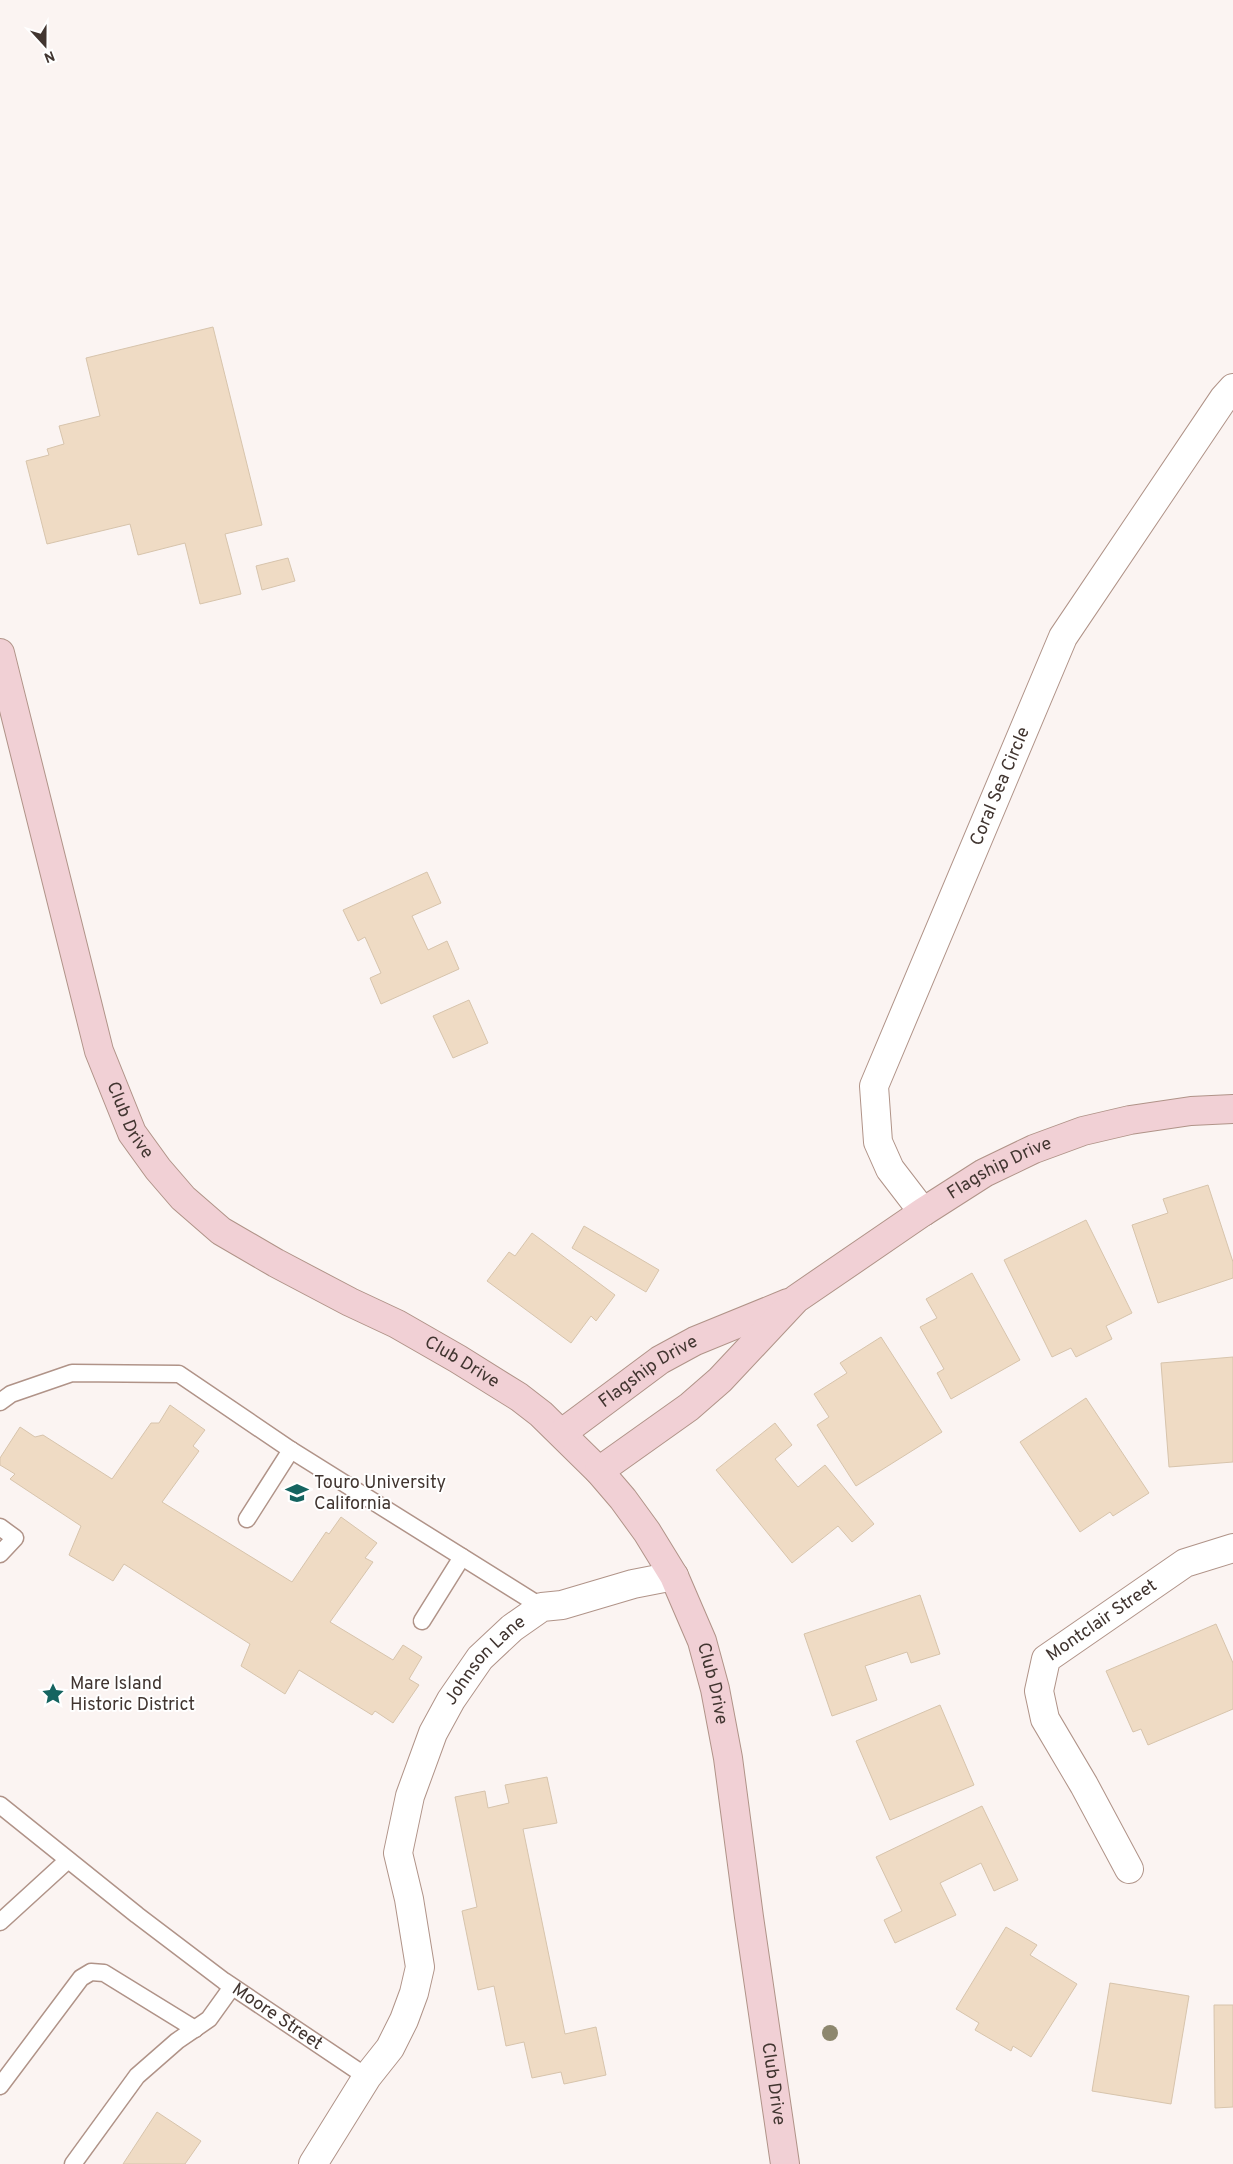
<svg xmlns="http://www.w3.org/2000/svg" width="1233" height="2164" font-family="Overpass,sans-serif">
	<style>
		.building { fill: #efdbc4; stroke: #d7c4ac }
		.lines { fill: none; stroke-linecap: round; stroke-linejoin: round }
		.lane-casing { stroke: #b09388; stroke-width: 19 }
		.street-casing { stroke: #b09388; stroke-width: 30 }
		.secondary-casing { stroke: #b09388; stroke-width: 30 }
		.lane { stroke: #fff; stroke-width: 16 }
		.street { stroke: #fff; stroke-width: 28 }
		.secondary { stroke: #f1d0d5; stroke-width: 28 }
		.tree { fill: #8d876e }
		.labels { text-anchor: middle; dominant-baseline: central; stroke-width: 4; stroke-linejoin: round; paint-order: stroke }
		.street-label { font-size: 18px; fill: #413530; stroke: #fff }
		.poi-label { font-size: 18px; fill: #413530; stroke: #fff; text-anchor: start }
	</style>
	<rect width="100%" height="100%" fill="#fbf4f2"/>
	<!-- building -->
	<path class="building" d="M 213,327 L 262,525 L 225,534 L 241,594 L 200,604 L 185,543 L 138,555 L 130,524 L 47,544 L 26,461 L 49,455 L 47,449 L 64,444 L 59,426 L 100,416 L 86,358 Z
		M 288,558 L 295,581 L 262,590 L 256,566 Z
		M 427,872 L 441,903 L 412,916 L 428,950 L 447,941 L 459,969 L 381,1004 L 370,978 L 381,973 L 365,937 L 358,941 L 343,910 Z
		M 469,1000 L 488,1043 L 453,1058 L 433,1016 Z
		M 1208,1185 L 1233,1262 L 1233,1278 L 1158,1303 L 1132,1225 L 1168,1213 L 1163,1199 Z
		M 1086,1220 L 1132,1313 L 1106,1326 L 1112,1339 L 1076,1357 L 1071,1348 L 1052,1357 L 1004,1260 Z
		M 584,1226 L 659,1270 L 646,1292 L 572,1248 Z
		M 532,1233 L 615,1295 L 596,1321 L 591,1316 L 571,1343 L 487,1281 L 509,1252 L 515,1256 Z
		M 972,1273 L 1020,1360 L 951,1399 L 937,1373 L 944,1369 L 920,1327 L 937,1318 L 926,1299 Z
		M 881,1337 L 942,1432 L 856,1486 L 817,1425 L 829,1417 L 814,1394 L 847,1373 L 840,1363 Z
		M 1233,1357 L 1233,1462 L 1169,1467 L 1161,1363 Z
		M 1086,1398 L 1149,1493 L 1113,1516 L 1110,1512 L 1080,1532 L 1020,1442 Z
		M 170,1405 L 205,1430 L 193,1446 L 199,1451 L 162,1502 L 292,1582 L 326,1532 L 329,1534 L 341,1517 L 377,1543 L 365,1558 L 373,1562 L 330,1622 L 393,1660 L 403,1645 L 422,1657 L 409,1679 L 419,1685 L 393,1723 L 375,1711 L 372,1715 L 299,1670 L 285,1694 L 241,1666 L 250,1644 L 124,1564 L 113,1581 L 69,1555 L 81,1526 L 10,1479 L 15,1474 L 0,1465 L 0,1458 L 20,1427 L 35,1437 L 43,1435 L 112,1479 L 151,1423 L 159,1423 Z
		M 775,1423 L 792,1445 L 775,1459 L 798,1487 L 825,1465 L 874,1524 L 852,1542 L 838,1526 L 792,1563 L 716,1470 Z
		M 920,1595 L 940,1654 L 911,1663 L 907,1652 L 865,1666 L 877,1700 L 832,1716 L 804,1634 Z
		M 1216,1624 L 1233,1663 L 1233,1709 L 1148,1745 L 1141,1729 L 1133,1732 L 1106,1671 Z
		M 940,1705 L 974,1785 L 890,1820 L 856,1741 Z
		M 547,1777 L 557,1823 L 523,1829 L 565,2034 L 596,2027 L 606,2075 L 564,2084 L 561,2072 L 532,2078 L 524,2042 L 506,2046 L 494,1986 L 478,1990 L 462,1911 L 477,1907 L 455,1797 L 485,1791 L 488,1808 L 509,1803 L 505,1785 Z
		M 982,1806 L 1018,1880 L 994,1891 L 981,1863 L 940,1883 L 956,1915 L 895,1943 L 884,1920 L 902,1911 L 876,1857 Z
		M 1006,1927 L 1037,1945 L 1030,1955 L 1077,1984 L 1031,2057 L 1013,2046 L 1011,2051 L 975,2030 L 979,2023 L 956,2009 Z
		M 1110,1983 L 1189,1996 L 1171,2104 L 1092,2091 Z
		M 1214,2005 L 1233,2005 L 1233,2107 L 1215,2108 Z
		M 157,2112 L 201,2141 L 185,2164 L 123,2164 Z"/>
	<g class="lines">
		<defs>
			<g id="lane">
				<path d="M 0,1402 L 11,1394 L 72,1373 L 179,1374 L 291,1450 L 542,1607"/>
				<path d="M 247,1519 L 291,1450"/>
				<path d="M 0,1527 L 15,1538 L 0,1554"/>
				<path d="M 422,1621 L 462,1557"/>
				<path id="s1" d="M 0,1805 L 137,1915 L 224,1981 L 367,2077"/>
				<path d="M 0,1922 L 68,1860"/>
				<path d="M 0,2086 L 81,1978 L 91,1972 L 104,1973 L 195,2029"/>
				<path d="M 73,2164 L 137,2076 L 177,2041 L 209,2019 L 232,1987"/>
			</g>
			<g id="street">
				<path id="s2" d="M 923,1212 L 890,1169 L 878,1142 L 874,1086 L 1063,637 L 1224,398 L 1233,388"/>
				<path id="s3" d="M 1129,1869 L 1084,1785 L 1045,1719 L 1039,1691 L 1046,1659 L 1185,1563 L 1233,1548"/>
				<path id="s4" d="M 313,2164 L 367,2077 L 390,2048 L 404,2020 L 414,1993 L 420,1967 L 409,1899 L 398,1853 L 410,1796 L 433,1733 L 451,1700 L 480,1658 L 512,1628 L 542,1607 L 562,1605 L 633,1584 L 674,1576"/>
			</g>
			<g id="secondary">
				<path id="s5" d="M 0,653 L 99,1051 L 132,1133 L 158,1169 L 183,1198 L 221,1231 L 276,1263 L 350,1302 L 397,1324 L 458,1359 L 519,1397 L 541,1414 L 599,1471 L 623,1499 L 647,1532 L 674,1576 L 702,1641 L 715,1689 L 728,1758 L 749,1917 L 785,2164"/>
				<path id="s6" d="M 562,1433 L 660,1360 L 695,1341 L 788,1303"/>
				<path id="s7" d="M 599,1471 L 689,1407 L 720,1380 L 796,1299 L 923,1212 L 984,1173 L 1034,1149 L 1083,1131 L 1130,1120 L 1191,1111 L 1233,1109"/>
			</g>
		</defs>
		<!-- lane casing -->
		<use href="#lane" class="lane-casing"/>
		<!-- street casing -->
		<use href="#street" class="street-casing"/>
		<!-- secondary casing -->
		<use href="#secondary" class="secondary-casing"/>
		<!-- lane -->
		<use href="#lane" class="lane"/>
		<!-- street -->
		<use href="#street" class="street"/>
		<!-- secondary -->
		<use href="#secondary" class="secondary"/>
	</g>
	<!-- trees -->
	<circle class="tree" cx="830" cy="2033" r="8"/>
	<!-- icons -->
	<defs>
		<symbol id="university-bare" viewBox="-9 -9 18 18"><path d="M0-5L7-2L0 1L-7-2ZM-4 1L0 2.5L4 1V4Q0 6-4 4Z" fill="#156460" stroke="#fff" stroke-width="2.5" paint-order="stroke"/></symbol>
		<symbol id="sight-bare" viewBox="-9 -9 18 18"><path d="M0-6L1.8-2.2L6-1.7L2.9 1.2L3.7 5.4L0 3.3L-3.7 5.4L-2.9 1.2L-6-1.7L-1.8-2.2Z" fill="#156460" stroke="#fff" stroke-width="2.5" paint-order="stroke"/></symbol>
	</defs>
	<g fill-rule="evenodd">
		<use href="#university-bare" x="281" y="1477" width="32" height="32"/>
		<use href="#sight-bare" x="37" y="1678" width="32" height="32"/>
	</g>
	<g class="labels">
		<!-- street labels -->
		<g class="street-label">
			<text stroke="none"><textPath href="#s2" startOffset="465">Coral Sea Circle</textPath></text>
			<text stroke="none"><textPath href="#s5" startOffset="486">Club Drive</textPath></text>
			<text stroke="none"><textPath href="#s7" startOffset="505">Flagship Drive</textPath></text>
			<text stroke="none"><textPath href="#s5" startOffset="906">Club Drive</textPath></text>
			<text stroke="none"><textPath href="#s6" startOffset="106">Flagship Drive</textPath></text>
			<text stroke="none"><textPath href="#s3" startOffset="301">Montclair Street</textPath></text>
			<text stroke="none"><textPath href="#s4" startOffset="558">Johnson Lane</textPath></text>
			<text stroke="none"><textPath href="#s5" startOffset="1326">Club Drive</textPath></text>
			<text stroke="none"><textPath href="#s1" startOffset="349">Moore Street</textPath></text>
			<text stroke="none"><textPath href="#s5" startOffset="1731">Club Drive</textPath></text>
		</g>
		<!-- poi labels -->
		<g class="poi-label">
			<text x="314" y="1483">Touro University<tspan x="314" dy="21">California</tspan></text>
			<text x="70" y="1684">Mare Island<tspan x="70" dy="21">Historic District</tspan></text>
		</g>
	</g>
	<!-- north arrow -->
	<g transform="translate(45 45) rotate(159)" stroke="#ffffff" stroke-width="4" paint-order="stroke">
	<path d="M0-4L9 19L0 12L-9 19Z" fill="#413530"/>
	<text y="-8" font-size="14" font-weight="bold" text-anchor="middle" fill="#413530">N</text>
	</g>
</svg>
